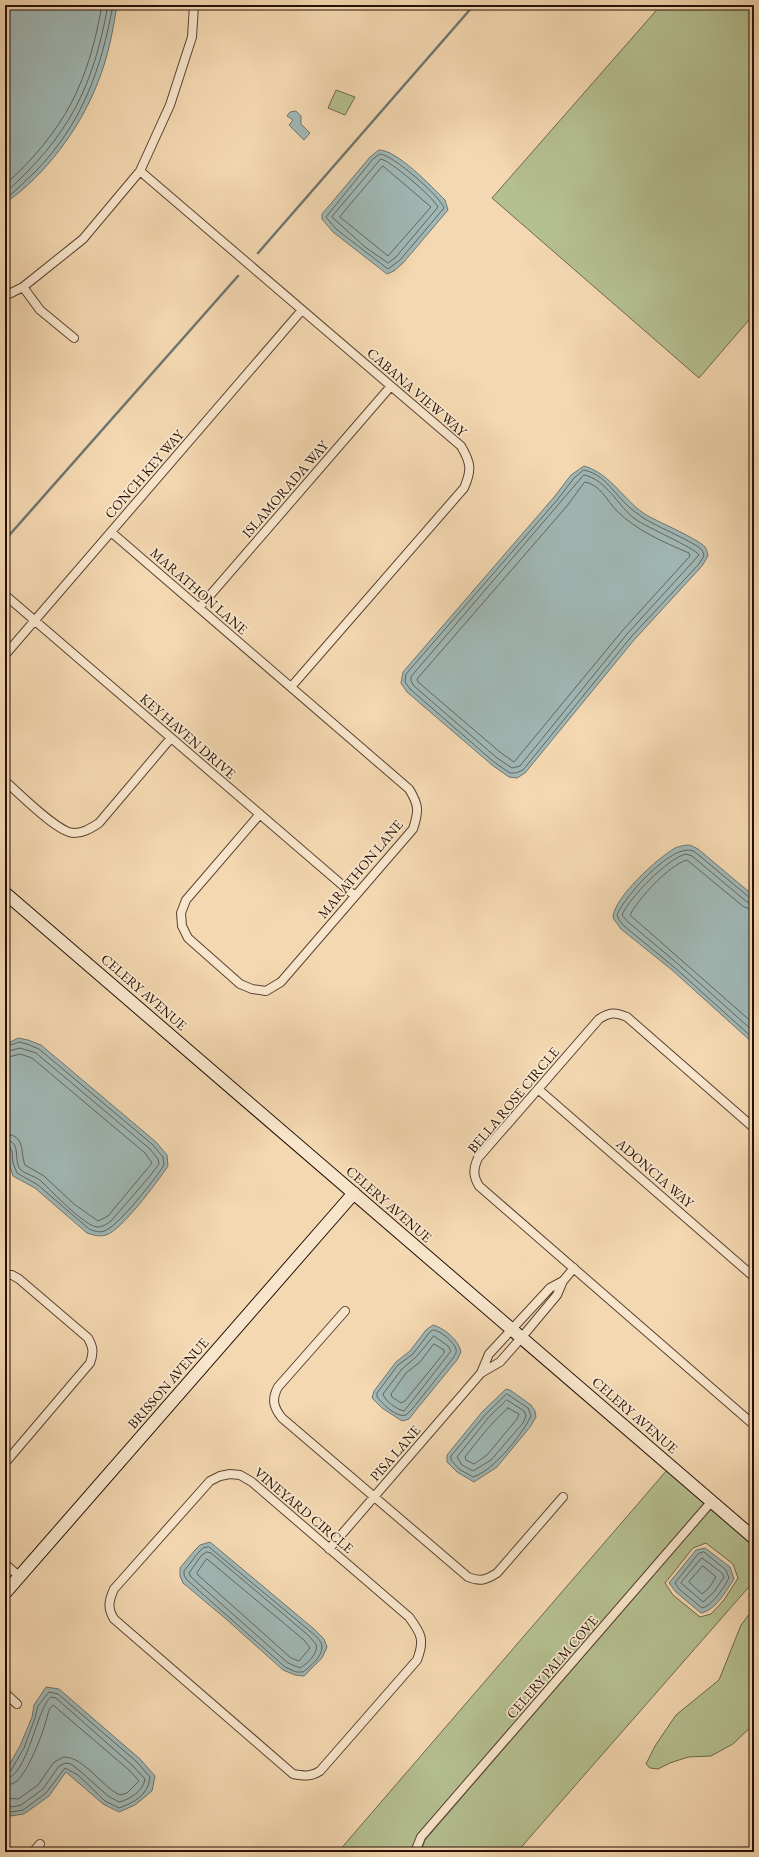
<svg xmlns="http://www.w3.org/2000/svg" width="759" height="1857" font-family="'EB Garamond',serif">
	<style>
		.green { fill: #b5c091; stroke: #6e684c; fill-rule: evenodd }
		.water { fill: #a0b8b6; stroke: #6f7570 }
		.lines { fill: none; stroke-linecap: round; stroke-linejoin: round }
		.shore { stroke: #63645e; stroke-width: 1 }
		.stream { stroke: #6f7570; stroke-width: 2.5 }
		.street-casing { stroke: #5a4232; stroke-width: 10 }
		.secondary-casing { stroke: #261007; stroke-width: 14 }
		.street { stroke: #f8e6cc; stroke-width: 8 }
		.secondary { stroke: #f8e6cc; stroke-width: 12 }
		.labels { text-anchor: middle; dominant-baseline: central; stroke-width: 3.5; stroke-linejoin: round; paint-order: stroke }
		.street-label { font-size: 14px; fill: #261007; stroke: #f8e6cc }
	</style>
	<rect width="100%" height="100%" fill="#f4d8b1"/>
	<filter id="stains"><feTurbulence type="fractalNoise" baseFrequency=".005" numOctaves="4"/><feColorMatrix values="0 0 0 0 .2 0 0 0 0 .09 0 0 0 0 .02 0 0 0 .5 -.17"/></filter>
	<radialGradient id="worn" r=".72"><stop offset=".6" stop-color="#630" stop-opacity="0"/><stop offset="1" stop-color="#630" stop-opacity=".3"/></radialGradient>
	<!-- green -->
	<path class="green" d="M 661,5 L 754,5 L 754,314 L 699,378 L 492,198 Z
		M 336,90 L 355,97 L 345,115 L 328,108 Z
		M 667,1470 L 705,1502 L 418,1834 L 411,1852 L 338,1852 Z
		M 712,1508 L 754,1545 L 754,1581 L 517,1852 L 421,1852 L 425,1840 ZM 706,1543 L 733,1564 L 738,1578 L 724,1600 L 711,1614 L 700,1617 L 673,1595 L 665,1583 L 693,1548 Z
		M 754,1608 L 754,1724 L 733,1744 L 711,1756 L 688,1757 L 670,1763 L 658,1769 L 650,1768 L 646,1764 L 655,1746 L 676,1715 L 719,1680 L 741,1625 Z"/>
	<!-- water -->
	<path class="water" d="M 5,5 L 117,5 C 113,31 108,57 98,82 C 81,127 45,176 5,203 Z
		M 296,111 L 301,116 L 301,124 L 310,133 L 304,140 L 289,125 L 293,120 L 287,116 L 290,112 Z
		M 379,150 C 397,150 431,186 445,200 L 448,210 L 403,263 L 394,271 L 387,274 L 333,232 L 322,219 L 322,214 L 328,207 L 370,157 Z
		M 584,466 C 612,474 624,502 648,516 C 661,523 698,539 705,547 C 707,549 707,553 708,556 L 702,566 L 634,640 L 525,773 L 517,778 L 509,777 L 492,765 L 407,692 L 401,683 L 403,672 L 555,496 L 571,475 Z
		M 690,845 L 698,849 L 754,896 L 754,1044 L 672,970 L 621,929 L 613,918 C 613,898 658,858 675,848 C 680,846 685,845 690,845 Z
		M 18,1038 L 28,1040 L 41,1045 L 156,1142 L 167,1155 L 168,1166 C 158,1181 121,1231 106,1235 C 99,1237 93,1235 87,1233 L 35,1188 L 13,1176 L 9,1164 L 8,1152 L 5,1146 L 5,1045 Z
		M 433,1325 C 444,1328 459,1340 461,1352 L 457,1360 L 416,1410 L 409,1419 L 402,1421 L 382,1408 L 372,1398 L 374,1391 L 396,1362 L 410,1351 L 426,1330 Z
		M 506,1389 L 510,1390 L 531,1405 L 535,1411 L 536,1417 L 530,1427 L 497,1467 L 474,1482 L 457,1472 L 447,1462 L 447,1455 L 482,1412 Z
		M 210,1542 L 314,1629 L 324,1639 L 327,1647 L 322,1658 L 304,1676 L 295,1675 L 283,1670 L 226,1619 L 183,1583 L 180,1576 L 180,1568 L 195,1550 L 200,1545 Z
		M 705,1548 L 730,1567 L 734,1579 C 726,1591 716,1610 701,1613 L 676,1592 L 669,1583 L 696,1550 Z
		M 46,1687 L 59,1689 L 140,1759 L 155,1776 L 152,1791 L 135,1805 L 119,1812 L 103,1804 L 66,1772 L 49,1796 L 24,1814 L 10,1816 L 5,1812 L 5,1772 L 20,1746 L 32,1717 L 34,1705 Z"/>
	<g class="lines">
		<!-- shore -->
		<path class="shore" d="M 380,154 C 392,154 441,197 444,208 L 400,260 L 388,269 L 336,229 L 326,217 L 373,159 Z
			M 381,159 C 391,161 433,197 438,207 L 396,257 L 388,263 L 365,247 L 332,217 Z
			M 383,166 L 431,207 L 388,256 L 340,217 Z
			M 5,185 C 65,130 88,84 102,5
			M 5,193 C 69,136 93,88 108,5
			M 5,199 C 16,191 25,181 35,172 C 82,124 101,70 113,5
			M 584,470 C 603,474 611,489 624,502 C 630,509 638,514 645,519 C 656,526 696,543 702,550 C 703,552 703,553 704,556 L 699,564 L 631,637 L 523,770 L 516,773 L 510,773 L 494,762 L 410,689 L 405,682 L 406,674 L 558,499 L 574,478 Z
			M 584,475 C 606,479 618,506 635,519 C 646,527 695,548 699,555 L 627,634 L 520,766 L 512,768 L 497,758 L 414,686 L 411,681 L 411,677 Z
			M 585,482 C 600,484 607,501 617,511 C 636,530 663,542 689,553 L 690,556 L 623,630 L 514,762 L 501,753 L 418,682 L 417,679 L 567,506 Z
			M 754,899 L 750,898 L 695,852 C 675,839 624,897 617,915 L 619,920 L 624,926 L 674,967 L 754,1039
			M 754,904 L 747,902 L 692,856 L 686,854 C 668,858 629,898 622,915 L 628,922 L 677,963 L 754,1032
			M 754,910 L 744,907 L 687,860 C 669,865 638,899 630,915 L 754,1024
			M 5,1047 L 19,1042 L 27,1044 L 39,1049 L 153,1145 L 163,1157 L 164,1165 C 156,1178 117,1228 104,1231 C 99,1233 94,1231 89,1229 L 38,1185 L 17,1173 L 13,1163 L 12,1151 L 9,1146 L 5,1145
			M 5,1052 L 20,1048 L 36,1053 L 150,1149 L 158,1159 L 159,1164 L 150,1176 L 111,1221 C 107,1224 103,1227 97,1227 C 85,1226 52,1192 42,1182 C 36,1176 27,1175 21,1170 C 12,1161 23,1141 5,1140
			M 5,1058 L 20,1054 L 32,1058 L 145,1153 L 152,1163 L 108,1216 L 98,1221 L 74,1204 L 44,1176 L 25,1165 C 20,1152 26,1135 5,1134
			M 433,1330 C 440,1330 454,1342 456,1349 C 457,1352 455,1355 453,1358 L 413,1408 L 406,1415 C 396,1418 383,1404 377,1397 L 377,1393 L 398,1365 L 413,1354 L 429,1333 Z
			M 434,1336 L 448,1346 L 451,1351 L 409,1405 L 404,1411 C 396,1409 385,1401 383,1394 L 402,1369 L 416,1357 Z
			M 434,1344 L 444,1350 L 444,1353 L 405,1401 L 401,1403 L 392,1397 L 391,1394 L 406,1373 L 420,1362 Z
			M 507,1394 L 528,1408 L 531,1416 C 522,1435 493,1471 473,1477 L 459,1469 L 451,1460 L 451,1456 L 485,1415 Z
			M 507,1400 L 524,1411 L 526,1416 L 523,1423 L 491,1460 L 473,1471 L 462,1465 L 457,1457 L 488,1418 Z
			M 508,1408 L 519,1414 L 517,1419 L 487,1455 L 474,1464 L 466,1460 L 465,1457 C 478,1440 492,1422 508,1408 Z
			M 209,1547 L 311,1632 C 315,1635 322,1641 322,1647 C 322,1657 310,1667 303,1672 L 296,1672 L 285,1667 L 187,1580 L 184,1575 L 184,1571 L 198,1553 L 203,1548 Z
			M 207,1552 L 211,1553 L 308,1635 L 316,1644 C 319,1653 307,1664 300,1668 L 288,1663 L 191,1577 L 189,1573 L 201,1556 Z
			M 704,1552 L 726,1570 L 729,1578 C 725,1586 712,1606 702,1608 L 679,1589 L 675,1583 L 698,1554 Z
			M 702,1558 L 722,1573 L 724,1577 L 714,1592 L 703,1602 L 681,1583 Z
			M 207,1559 L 304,1640 L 310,1648 L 299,1661 L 291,1658 L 198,1575 L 197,1573 Z
			M 703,1566 L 716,1577 L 709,1588 L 702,1594 L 689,1582 Z
			M 5,1774 L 10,1772 L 24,1748 L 35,1718 L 38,1706 L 49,1692 L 58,1694 L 137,1762 L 150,1777 C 148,1795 135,1802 119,1808 L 105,1801 L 78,1775 L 65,1768 L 46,1793 L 23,1810 L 12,1812 L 5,1809
			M 5,1779 C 28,1777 36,1709 51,1697 L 56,1698 L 133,1766 L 145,1779 C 143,1791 131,1799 119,1802 L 108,1796 L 80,1771 L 71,1764 L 66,1763 L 59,1766 L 43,1789 L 21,1805 L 13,1807 L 5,1804
			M 5,1785 C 9,1785 13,1784 17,1781 C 28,1771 42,1736 46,1721 C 48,1715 48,1709 53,1705 L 129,1770 L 139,1781 L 127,1793 L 120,1795 C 102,1787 84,1757 64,1757 L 54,1762 L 38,1785 L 18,1799 L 5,1798"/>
		<!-- stream -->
		<path class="stream" d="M 258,253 L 474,5
			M 5,540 L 238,276"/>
		<defs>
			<path id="street" d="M 140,171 L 461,446 C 471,463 472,470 464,488 L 291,687
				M 23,287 L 40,310 L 74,338
				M 5,296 L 23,287 L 83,239 L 140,171 L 170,105 L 192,37 L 194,5
				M 111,532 L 409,789 C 419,805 419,811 413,829 L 281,982 L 266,991 L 252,989 L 240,984 L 188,938 L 182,926 L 181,913 L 186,900 L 260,814
				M 5,595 L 355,896
				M 199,608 L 391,386
				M 5,655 L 302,310
				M 5,781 C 19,793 58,833 74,833 C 84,833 91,828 99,823 L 171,738
				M 538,1089 L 754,1277
				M 754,1128 L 627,1017 C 615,1012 610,1012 599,1019 L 478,1158 C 473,1169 473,1176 479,1186 L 754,1425
				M 5,1275 L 12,1275 L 19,1279 L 88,1338 C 93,1347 94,1352 90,1363 L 5,1463
				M 345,1311 L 278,1387 C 271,1400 274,1408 282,1418 L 468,1577 C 480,1582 486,1580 497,1573 L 563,1497
				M 481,1373 L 500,1362 L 522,1337 L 557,1295 L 563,1281 L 574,1268
				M 230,1474 L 240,1475 L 252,1482 L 409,1617 C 421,1633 425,1640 417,1660 L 320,1771 C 311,1777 304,1776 293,1774 L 114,1619 C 107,1608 109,1600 114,1589 L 210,1481 L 220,1476 Z
				M 329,1549 L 481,1373 L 489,1354 L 550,1288 L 563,1281
				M 5,1564 L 19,1576
				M 5,1693 L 17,1704
				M 33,1852 L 40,1844
				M 415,1852 L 421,1837 L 712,1501"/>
			<path id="secondary" d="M 5,893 L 754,1538
				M 5,1593 L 354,1193"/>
		</defs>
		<!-- street casing -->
		<use href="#street" class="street-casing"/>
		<!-- secondary casing -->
		<use href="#secondary" class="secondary-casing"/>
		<!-- street -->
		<use href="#street" class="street"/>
		<!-- secondary -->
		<use href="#secondary" class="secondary"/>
	</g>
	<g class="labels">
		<!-- street labels -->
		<g class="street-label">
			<text transform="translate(417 392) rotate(41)">CABANA VIEW WAY</text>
			<text transform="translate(144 474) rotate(-49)">CONCH KEY WAY</text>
			<text transform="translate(285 489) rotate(-49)">ISLAMORADA WAY</text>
			<text transform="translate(199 591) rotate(41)">MARATHON LANE</text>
			<text transform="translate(188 736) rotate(41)">KEY HAVEN DRIVE</text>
			<text transform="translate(360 869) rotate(-50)">MARATHON LANE</text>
			<text transform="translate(144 992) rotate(41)">CELERY AVENUE</text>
			<text transform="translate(513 1100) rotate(-50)">BELLA ROSE CIRCLE</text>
			<text transform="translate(655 1173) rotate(41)">ADONCIA WAY</text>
			<text transform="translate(389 1204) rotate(41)">CELERY AVENUE</text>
			<text transform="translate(168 1383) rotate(-49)">BRISSON AVENUE</text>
			<text transform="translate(635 1415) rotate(41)">CELERY AVENUE</text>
			<text transform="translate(395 1453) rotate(-49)">PISA LANE</text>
			<text transform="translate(304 1510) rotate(40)">VINEYARD CIRCLE</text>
			<text transform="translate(552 1667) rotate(-49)">CELERY PALM COVE</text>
		</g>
	</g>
	<!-- margin -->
	<rect width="759" height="1857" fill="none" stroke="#f4d8b1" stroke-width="20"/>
	<rect x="6" y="6" width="747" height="1845" fill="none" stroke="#261007" stroke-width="2"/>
	<rect x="10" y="10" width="739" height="1837" fill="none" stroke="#261007"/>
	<rect width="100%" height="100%" filter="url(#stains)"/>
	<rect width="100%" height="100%" fill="url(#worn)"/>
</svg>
